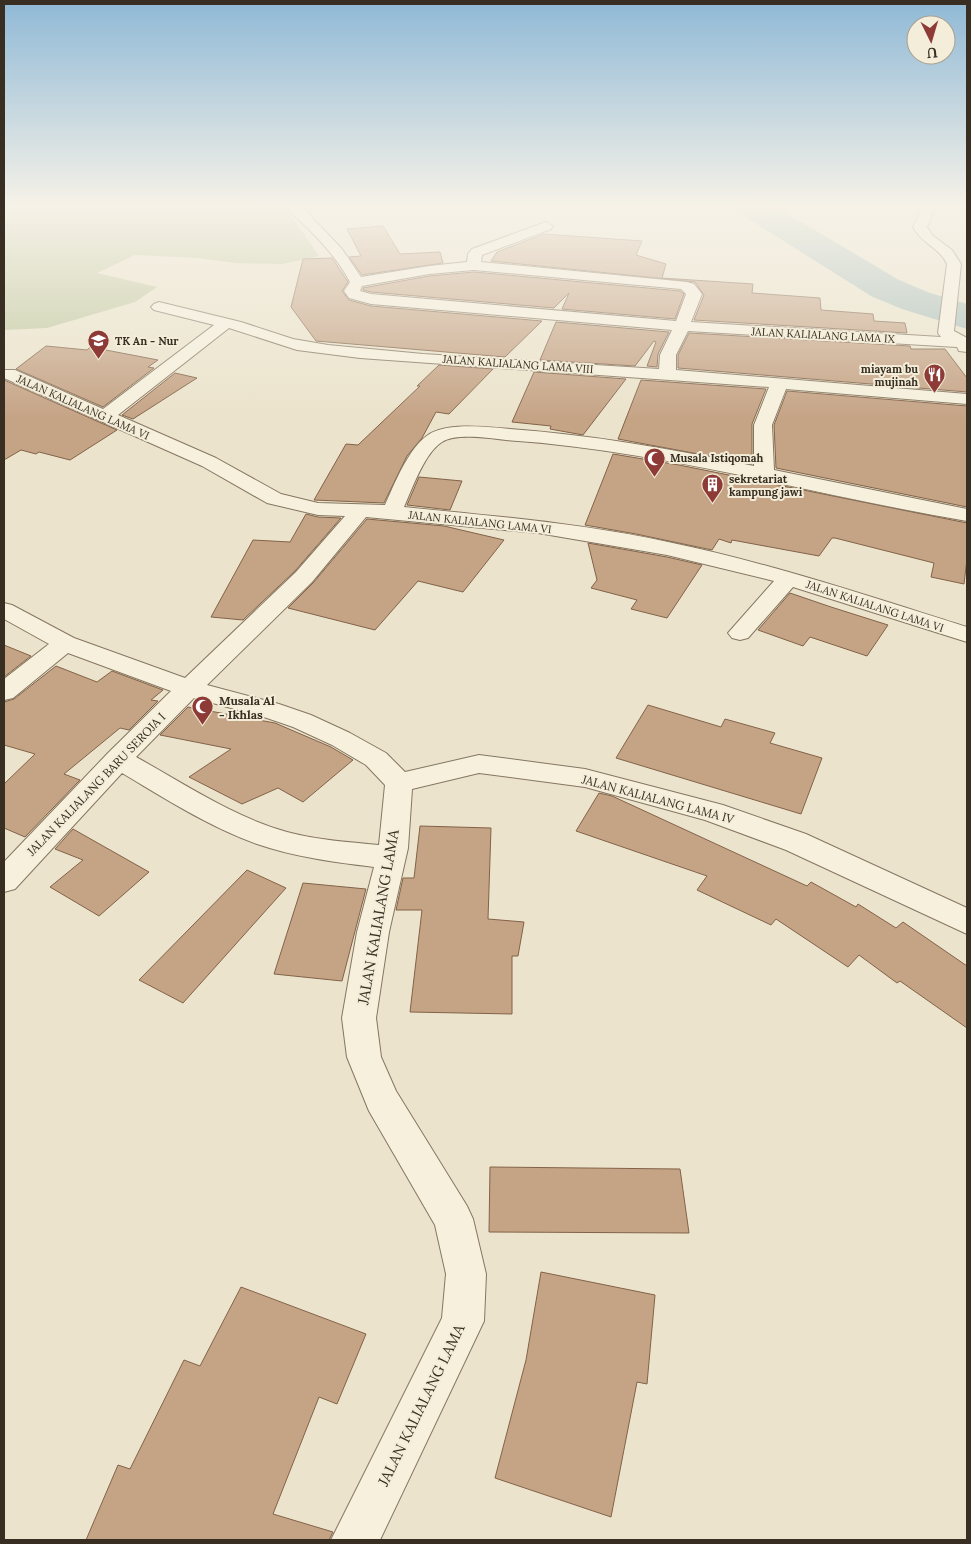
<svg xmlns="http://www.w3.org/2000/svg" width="971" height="1544" font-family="Lora,serif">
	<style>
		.green { fill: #c1c89f }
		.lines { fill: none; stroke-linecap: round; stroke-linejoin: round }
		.river { fill: #abc0bb; fill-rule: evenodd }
		.building { fill: #c5a385; stroke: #826349 }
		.minor-casing { stroke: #867661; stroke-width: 2 }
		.minor { fill: #f6f0dd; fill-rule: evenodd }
		.labels { text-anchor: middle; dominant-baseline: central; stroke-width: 4; stroke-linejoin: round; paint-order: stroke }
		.far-street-label { font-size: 11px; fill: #382e22; stroke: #f3edd9 }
		.far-poi-label { font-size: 11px; font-weight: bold; fill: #382e22; stroke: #f3edd9; text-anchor: start }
		.poi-label { font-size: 12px; font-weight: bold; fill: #382e22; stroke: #f3edd9; text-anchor: start }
		.street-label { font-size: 12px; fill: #382e22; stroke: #f3edd9 }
		.near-street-label { font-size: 15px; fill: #382e22; stroke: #f3edd9 }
	</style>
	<rect width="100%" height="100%" fill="#ebe3cb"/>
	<!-- green -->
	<path class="green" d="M 4,204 L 292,204 L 285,207 L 319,256 L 283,264 L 236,263 L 197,258 L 135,255 L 97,273 L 157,287 L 135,302 L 47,328 L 4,330 Z"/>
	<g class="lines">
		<!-- river -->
		<path class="river" d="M 731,204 L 771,204 L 899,280 L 930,293 L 967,304 L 967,329 L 902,309 L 871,296 L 736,211 Z"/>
	</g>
	<!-- building -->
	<path class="building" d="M 383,226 L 400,254 L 440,252 L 443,263 L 362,275 L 349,257 L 361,256 L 347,229 Z
		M 544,234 L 642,241 L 636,255 L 666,264 L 662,278 L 753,284 L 752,293 L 820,298 L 821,310 L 873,314 L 874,321 L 905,323 L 907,333 L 694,320 L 704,295 L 695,282 L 491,261 L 497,252 Z
		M 332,258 L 348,282 L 342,291 L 349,300 L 371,306 L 542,321 L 505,357 L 316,341 L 291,307 L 303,259 Z
		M 474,272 L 680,291 L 684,294 L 675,319 L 562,309 L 569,293 L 554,308 L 371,292 L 363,290 L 363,288 L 429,276 Z
		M 556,322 L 669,332 L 658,354 L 657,367 L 647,366 L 656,342 L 654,341 L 635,366 L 540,360 Z
		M 689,333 L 910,346 L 911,349 L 945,349 L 967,378 L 967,392 L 678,368 L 678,355 Z
		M 46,346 L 87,350 L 90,347 L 158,360 L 148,367 L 154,368 L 103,407 L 16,369 Z
		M 439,365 L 493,369 L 449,414 L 436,412 L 422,438 L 407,456 L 384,503 L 314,500 L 346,444 L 358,445 L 420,386 L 417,386 Z
		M 534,372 L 626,379 L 583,435 L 550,429 L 551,426 L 512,422 Z
		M 175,373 L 197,378 L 133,419 L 122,415 Z
		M 4,380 L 117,430 L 70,460 L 39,452 L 36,454 L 21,450 L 4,460 Z
		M 641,380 L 766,389 L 752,424 L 752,464 L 618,439 Z
		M 787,391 L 967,406 L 967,507 L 776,468 L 774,425 Z
		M 613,454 L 679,465 L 967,523 L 967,559 L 964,584 L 931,577 L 934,563 L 835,538 L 832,538 L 819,556 L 732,540 L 731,543 L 719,539 L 712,550 L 636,534 L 585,525 Z
		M 419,477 L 462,481 L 450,510 L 407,505 Z
		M 306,514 L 318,517 L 341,518 L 295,571 L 243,620 L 211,617 L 253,540 L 290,542 Z
		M 367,519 L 444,526 L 504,540 L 463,592 L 418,581 L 375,630 L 288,608 L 313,583 Z
		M 588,543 L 667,557 L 702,565 L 667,618 L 631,609 L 637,600 L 591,588 L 597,580 Z
		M 790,593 L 831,607 L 888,625 L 867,656 L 810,637 L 803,646 L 758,630 Z
		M 4,645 L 31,656 L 4,677 Z
		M 56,666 L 97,682 L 112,671 L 163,690 L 151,700 L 158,701 L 129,730 L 120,728 L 64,774 L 80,780 L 25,837 L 4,828 L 4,784 L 35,754 L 4,745 L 4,702 L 14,699 Z
		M 648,705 L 721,727 L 725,719 L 775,733 L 770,743 L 822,758 L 801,814 L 616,758 Z
		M 188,707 L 275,723 L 331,747 L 353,760 L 303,802 L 278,788 L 242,804 L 189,777 L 231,749 L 160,735 Z
		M 599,793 L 612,796 L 807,886 L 811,882 L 856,907 L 858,904 L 896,928 L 903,922 L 967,966 L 967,1028 L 900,981 L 897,983 L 859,955 L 848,967 L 776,919 L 771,925 L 697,890 L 707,876 L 576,831 Z
		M 420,826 L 491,828 L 488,919 L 524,922 L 518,956 L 512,956 L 512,1014 L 410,1012 L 422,910 L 396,910 L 403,878 L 414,878 Z
		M 73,829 L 149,872 L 99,916 L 50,887 L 83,860 L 55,849 Z
		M 247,870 L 286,888 L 183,1003 L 139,980 Z
		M 303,883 L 366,889 L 342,981 L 274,974 Z
		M 490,1167 L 680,1169 L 689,1233 L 489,1232 Z
		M 541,1272 L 655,1295 L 647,1384 L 637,1382 L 611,1517 L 495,1478 L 526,1360 Z
		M 241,1287 L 366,1334 L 337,1404 L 319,1397 L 273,1514 L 333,1532 L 329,1540 L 86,1540 L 118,1465 L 130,1469 L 184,1360 L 200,1366 Z"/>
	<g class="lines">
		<defs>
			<path id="minor" d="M 292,204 L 306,204 L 303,208 L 342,249 L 361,277 L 429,266 L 467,262 L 468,254 L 472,249 L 546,222 L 553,226 L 551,229 L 482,255 L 481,262 L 687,282 L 694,284 L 702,294 L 691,322 L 941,337 L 938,333 L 947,264 C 940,248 921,243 913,227 L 924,204 L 936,204 L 927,227 L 932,235 L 952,250 L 961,264 L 954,331 L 967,338 L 967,352 L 959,351 L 957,347 L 688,331 L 676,355 L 676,370 L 967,394 L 967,404 L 786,389 L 772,425 L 774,470 L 967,509 L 967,521 C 813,495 662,450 506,440 C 489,438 456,433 442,442 C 425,452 412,489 404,507 C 492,516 581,523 668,542 C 770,563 868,596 967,627 L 967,642 L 793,587 L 748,638 L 740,640 L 732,638 L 728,633 L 774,581 L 667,555 L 538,533 L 366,517 L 312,582 L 207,685 L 279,704 L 311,715 L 350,733 L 386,753 L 405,772 L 479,755 L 585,769 L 723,805 L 806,834 L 967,908 L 967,934 L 786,850 L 705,820 L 585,787 L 479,773 L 412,789 L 408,848 L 389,932 L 376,1018 L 381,1057 L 396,1091 L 467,1206 L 473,1219 L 486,1274 L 484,1321 L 380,1540 L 331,1540 L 442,1318 L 446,1274 L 435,1225 L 369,1111 L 347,1057 L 342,1018 L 357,932 L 374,867 C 334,862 295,857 257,844 C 209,827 166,799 122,773 L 15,889 L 4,892 L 4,862 L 108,753 L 171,691 L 68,653 L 13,698 L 4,700 L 4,679 L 49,644 L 4,619 L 4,603 L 12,605 L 74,638 L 185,678 L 296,572 L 345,516 L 318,515 L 267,503 L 202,466 L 4,378 L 4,370 L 15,370 L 103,409 L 214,325 L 154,310 L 151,307 L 154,304 L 159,302 L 241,322 L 293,339 L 328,345 L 423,354 L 659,369 L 660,355 L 672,330 L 371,304 L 349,298 L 344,291 L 350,282 C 335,254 313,233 290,211 L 289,208 ZM 474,270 L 681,289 L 686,294 L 676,321 L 371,294 L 360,291 L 362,286 L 429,274 ZM 229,328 L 297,350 L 360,358 L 769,387 L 754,425 L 754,466 C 673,449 592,435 510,429 C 487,427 447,422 428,435 C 409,447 394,485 385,505 L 318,503 L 281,494 L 216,458 L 118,415 ZM 194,698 L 261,716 L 293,727 L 332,745 L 366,765 L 385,785 L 379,845 C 348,842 317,840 287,832 C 233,817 185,784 136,757 Z"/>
		</defs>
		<!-- minor casing -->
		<use href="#minor" class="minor-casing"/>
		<!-- minor -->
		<use href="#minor" class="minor"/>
	</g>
	<!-- sky -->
	<linearGradient id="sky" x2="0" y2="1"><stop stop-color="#8fb9d6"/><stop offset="0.49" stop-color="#f6f2e8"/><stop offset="1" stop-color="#f6f2e8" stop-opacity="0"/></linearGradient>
	<rect width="971" height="420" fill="url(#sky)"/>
	<!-- icons -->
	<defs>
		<symbol id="school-pin" viewBox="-11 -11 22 30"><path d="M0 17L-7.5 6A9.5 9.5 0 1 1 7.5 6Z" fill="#8e3b37" stroke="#f3edd9"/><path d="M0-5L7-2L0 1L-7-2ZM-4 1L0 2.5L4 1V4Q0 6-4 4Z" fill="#fff"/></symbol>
		<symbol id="restaurant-pin" viewBox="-11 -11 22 30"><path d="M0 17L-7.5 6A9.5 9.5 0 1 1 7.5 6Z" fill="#8e3b37" stroke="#f3edd9"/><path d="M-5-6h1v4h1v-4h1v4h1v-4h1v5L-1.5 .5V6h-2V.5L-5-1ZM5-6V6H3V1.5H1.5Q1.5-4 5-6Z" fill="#fff"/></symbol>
		<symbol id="mosque-pin" viewBox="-11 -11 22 30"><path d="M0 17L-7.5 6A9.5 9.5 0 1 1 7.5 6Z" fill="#8e3b37" stroke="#f3edd9"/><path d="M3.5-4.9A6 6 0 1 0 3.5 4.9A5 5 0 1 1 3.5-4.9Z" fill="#fff"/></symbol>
		<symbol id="building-pin" viewBox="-11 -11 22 30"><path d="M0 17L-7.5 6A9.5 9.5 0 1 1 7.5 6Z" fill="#8e3b37" stroke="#f3edd9"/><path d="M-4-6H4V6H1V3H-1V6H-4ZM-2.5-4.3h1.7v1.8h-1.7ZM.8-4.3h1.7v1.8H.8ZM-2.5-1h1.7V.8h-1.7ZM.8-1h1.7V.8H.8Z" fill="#fff"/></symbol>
	</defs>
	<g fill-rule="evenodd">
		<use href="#school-pin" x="86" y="328" width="25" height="34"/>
		<use href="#restaurant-pin" x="922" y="362" width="25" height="34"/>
		<use href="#mosque-pin" x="642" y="446" width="25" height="34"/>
		<use href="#building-pin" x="700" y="472" width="25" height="34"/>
		<use href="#mosque-pin" x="190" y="694" width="25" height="34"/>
	</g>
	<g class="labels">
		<!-- far-street labels -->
		<g class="far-street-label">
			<text transform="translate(823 335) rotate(3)">JALAN KALIALANG LAMA IX</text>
			<text transform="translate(518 364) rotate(4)">JALAN KALIALANG LAMA VIII</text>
			<text transform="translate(83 407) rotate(24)">JALAN KALIALANG LAMA VI</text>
			<text transform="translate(480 522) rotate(6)">JALAN KALIALANG LAMA VI</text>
			<text transform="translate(875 606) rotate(18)">JALAN KALIALANG LAMA VI</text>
		</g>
		<!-- far-poi labels -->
		<g class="far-poi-label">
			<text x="115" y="341">TK An - Nur</text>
			<text x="918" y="369" text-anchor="end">miayam bu<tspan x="918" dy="13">mujinah</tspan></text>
			<text x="670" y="458">Musala Istiqomah</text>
			<text x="729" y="479">sekretariat<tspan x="729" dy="13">kampung jawi</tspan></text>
		</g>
		<!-- poi labels -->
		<g class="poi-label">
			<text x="219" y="700">Musala Al<tspan x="219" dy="14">- Ikhlas</tspan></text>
		</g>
		<!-- street labels -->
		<g class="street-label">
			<text transform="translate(96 784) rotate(-46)">JALAN KALIALANG BARU SEROJA I</text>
			<text transform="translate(658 799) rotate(15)">JALAN KALIALANG LAMA IV</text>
		</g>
		<!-- near-street labels -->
		<g class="near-street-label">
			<text transform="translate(378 917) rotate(-80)">JALAN KALIALANG LAMA</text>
			<text transform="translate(421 1405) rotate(-64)">JALAN KALIALANG LAMA</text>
		</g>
	</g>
	<!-- border -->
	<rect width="971" height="1544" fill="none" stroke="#382e22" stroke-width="10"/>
	<!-- north arrow -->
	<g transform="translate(931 40) rotate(175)"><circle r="24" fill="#f3edd9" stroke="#a8a190"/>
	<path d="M0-4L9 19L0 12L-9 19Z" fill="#8e3b37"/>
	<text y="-8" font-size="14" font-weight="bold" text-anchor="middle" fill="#382e22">U</text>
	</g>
</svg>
